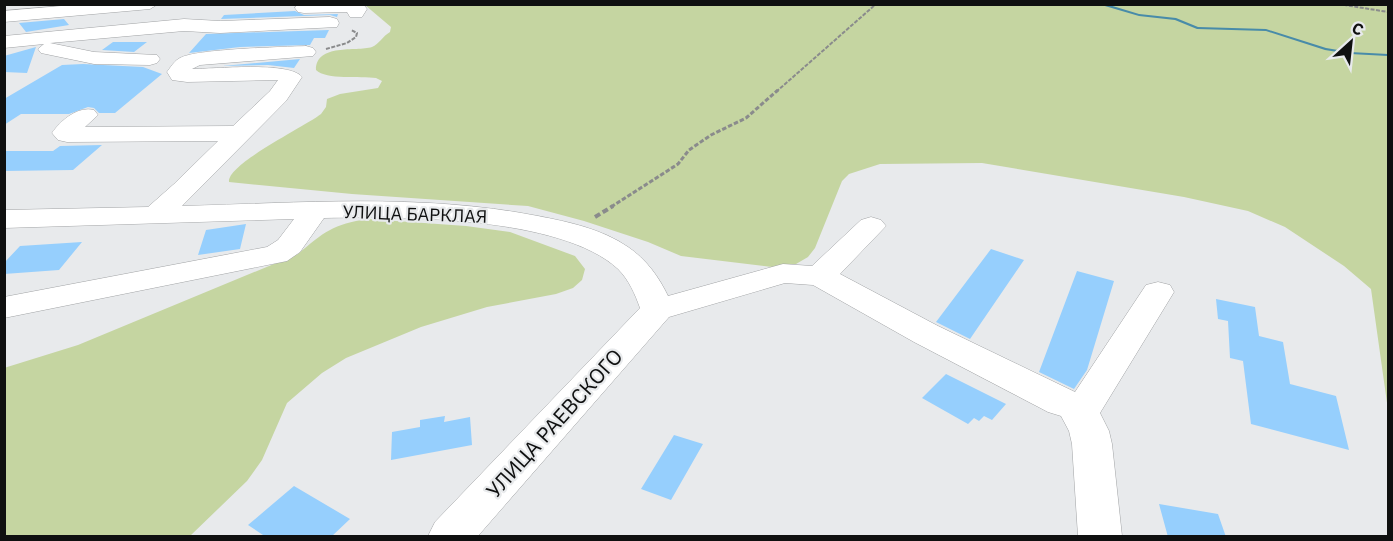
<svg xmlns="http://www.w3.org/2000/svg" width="1393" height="541" font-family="'IBM Plex Sans',sans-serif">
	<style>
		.green { fill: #c5d5a1 }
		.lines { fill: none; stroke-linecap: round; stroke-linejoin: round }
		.stream { fill: #488ba9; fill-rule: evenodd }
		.building { fill: #96cffd }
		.minor-casing { stroke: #a1a3a5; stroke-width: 1 }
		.path-far2 { stroke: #8a8b8c; stroke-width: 2; stroke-dasharray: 4 1.5; stroke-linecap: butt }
		.path-far1 { stroke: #8a8b8c; stroke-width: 3; stroke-dasharray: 4.5 2; stroke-linecap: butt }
		.path { stroke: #8a8b8c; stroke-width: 4; stroke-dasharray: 6 3; stroke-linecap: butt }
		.minor { fill: #fff; fill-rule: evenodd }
		.labels { text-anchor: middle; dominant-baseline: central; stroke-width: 4.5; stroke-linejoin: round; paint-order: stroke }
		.street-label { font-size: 18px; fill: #0f1010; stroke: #e8eaec }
		.near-street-label { font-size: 21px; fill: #0f1010; stroke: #e8eaec }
	</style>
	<rect width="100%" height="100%" fill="#e8eaec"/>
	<!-- green -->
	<path class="green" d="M 502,4 L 1388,5 L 1388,410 L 1371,289 L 1344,266 L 1285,227 L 1248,211 L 1184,197 L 982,163 L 880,164 L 849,174 L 842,181 L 815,248 L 808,257 L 796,264 L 772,267 L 681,256 L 648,242 L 584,221 L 528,206 L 352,194 L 229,182 C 227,164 304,127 321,114 L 326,107 L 327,99 L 340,94 L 378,88 L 382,81 L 376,78 C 361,76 326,80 316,70 C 316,43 356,52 372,47 C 379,44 383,36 390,32 L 391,27 L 365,5 Z
		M 368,219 L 466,226 L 510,232 L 575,256 L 585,269 L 582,280 L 573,288 L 556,294 L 487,307 L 421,327 L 346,358 L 322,373 L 287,403 L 262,460 L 247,481 L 190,536 L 5,536 L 4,368 L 78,345 L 298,254 C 324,232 333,224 368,219 Z"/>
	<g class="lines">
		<!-- stream -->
		<path class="stream" d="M 1098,4 L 1106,4 L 1139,14 L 1176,18 L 1198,27 L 1266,29 L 1326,48 L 1350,52 L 1388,54 L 1388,56 L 1350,54 L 1325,50 L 1266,31 L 1197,29 L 1175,20 L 1139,16 Z"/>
	</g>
	<!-- building -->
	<path class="building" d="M 295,11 L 304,15 L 338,14 L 337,17 L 330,15 L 221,19 L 224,15 Z
		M 64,19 L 69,25 L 26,32 L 19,23 Z
		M 329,30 L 325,38 L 314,38 L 310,45 L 240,47 L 189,53 L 206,34 Z
		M 113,42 L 147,42 L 134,52 L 102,50 Z
		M 36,47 L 27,73 L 4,72 L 4,56 Z
		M 300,59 L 294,68 L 268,65 L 222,66 Z
		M 83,64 L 143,67 L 162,74 L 115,113 L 99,113 L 94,108 L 88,107 L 69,114 L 21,114 L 4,125 L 4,99 L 62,65 Z
		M 102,145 L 73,170 L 4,171 L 4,151 L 53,151 L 60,146 Z
		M 246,224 L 240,249 L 198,255 L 206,230 Z
		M 82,242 L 59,270 L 4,274 L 4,263 L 20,246 Z
		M 991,249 L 1024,260 L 970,339 L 936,322 Z
		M 1077,271 L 1114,281 L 1087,370 L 1074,389 L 1039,372 Z
		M 1216,299 L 1255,307 L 1259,336 L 1283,342 L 1290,384 L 1336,396 L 1349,450 L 1251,424 L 1243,361 L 1230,358 L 1228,321 L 1218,319 Z
		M 946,374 L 1006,404 L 992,420 L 984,416 L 979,421 L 974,418 L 968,424 L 922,398 Z
		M 445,416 L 444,422 L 470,417 L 472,445 L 391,460 L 392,432 L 420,427 L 420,420 Z
		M 674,435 L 703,444 L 671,500 L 641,489 Z
		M 294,486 L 350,519 L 331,537 L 266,537 L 248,525 Z
		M 1159,504 L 1218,514 L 1226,537 L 1168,537 Z"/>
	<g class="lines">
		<defs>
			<path id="minor" d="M 84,4 L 158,4 L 150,9 L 4,22 L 4,11 Z
				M 297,4 L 363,4 L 367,9 L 362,17 L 350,17 L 347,12 L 304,13 L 298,12 L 295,8 Z
				M 330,17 L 337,19 L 339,23 L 337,27 L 220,33 L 184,31 L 50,43 L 94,52 L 157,55 L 160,59 L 157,63 L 150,65 L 94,64 L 41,53 L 38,49 L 44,44 L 4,48 L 4,36 L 184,19 L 220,21 Z
				M 306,46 L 313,48 L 316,52 L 313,56 L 200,65 L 192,69 C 213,69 290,61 302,77 L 286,101 L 182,206 C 301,203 420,193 538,216 C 569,222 602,229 628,247 C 646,259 659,277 668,296 L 783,264 L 812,266 L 861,220 L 871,217 L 881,220 L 886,226 L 840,274 L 938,326 L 1075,392 L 1146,285 L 1158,282 L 1170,285 L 1174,292 L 1100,413 L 1109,431 L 1112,444 L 1122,536 L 1078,536 L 1072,444 L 1069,431 L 1061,416 L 1048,412 L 914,342 L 813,285 L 785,283 L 669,317 L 478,536 L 428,536 L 435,522 L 640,308 C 635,294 629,280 618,269 C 561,216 399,216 324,218 L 300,252 L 287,261 L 4,318 L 4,297 L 267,247 L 278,240 L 294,219 L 4,228 L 4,210 L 148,207 L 174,184 L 218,141 L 67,142 L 58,140 L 52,133 C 61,120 78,106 94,110 L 98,115 L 85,127 L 233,126 L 270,91 L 278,80 L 187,82 L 172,80 L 167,72 C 170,68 175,60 180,58 C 195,49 283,47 306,46 Z"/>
		</defs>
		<!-- minor casing -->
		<use href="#minor" class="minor-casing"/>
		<!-- path-far2 -->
		<path class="path-far2" d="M 1338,4 L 1388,12
			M 326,49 L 347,43 L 356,37 L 357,33 L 351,30
			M 776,92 L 876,4"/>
		<!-- path-far1 -->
		<path class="path-far1" d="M 611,207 L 678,164 L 689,150 L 711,135 L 746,118 L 778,90"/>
		<!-- path -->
		<path class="path" d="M 595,217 L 613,206"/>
		<!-- minor -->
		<use href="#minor" class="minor"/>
	</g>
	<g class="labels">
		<!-- street labels -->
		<g class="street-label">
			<text transform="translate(415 214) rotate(2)">УЛИЦА БАРКЛАЯ</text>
		</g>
		<!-- near-street labels -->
		<g class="near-street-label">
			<text transform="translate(554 423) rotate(-48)">УЛИЦА РАЕВСКОГО</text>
		</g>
	</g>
	<!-- border -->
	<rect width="1393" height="541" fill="none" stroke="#0f1010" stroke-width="12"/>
	<!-- north arrow -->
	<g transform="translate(1351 42) rotate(27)" stroke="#e8eaec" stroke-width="4.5" paint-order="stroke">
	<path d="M0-4.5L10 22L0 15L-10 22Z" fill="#0f1010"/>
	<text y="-9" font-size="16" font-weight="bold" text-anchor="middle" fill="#0f1010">С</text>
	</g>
</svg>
